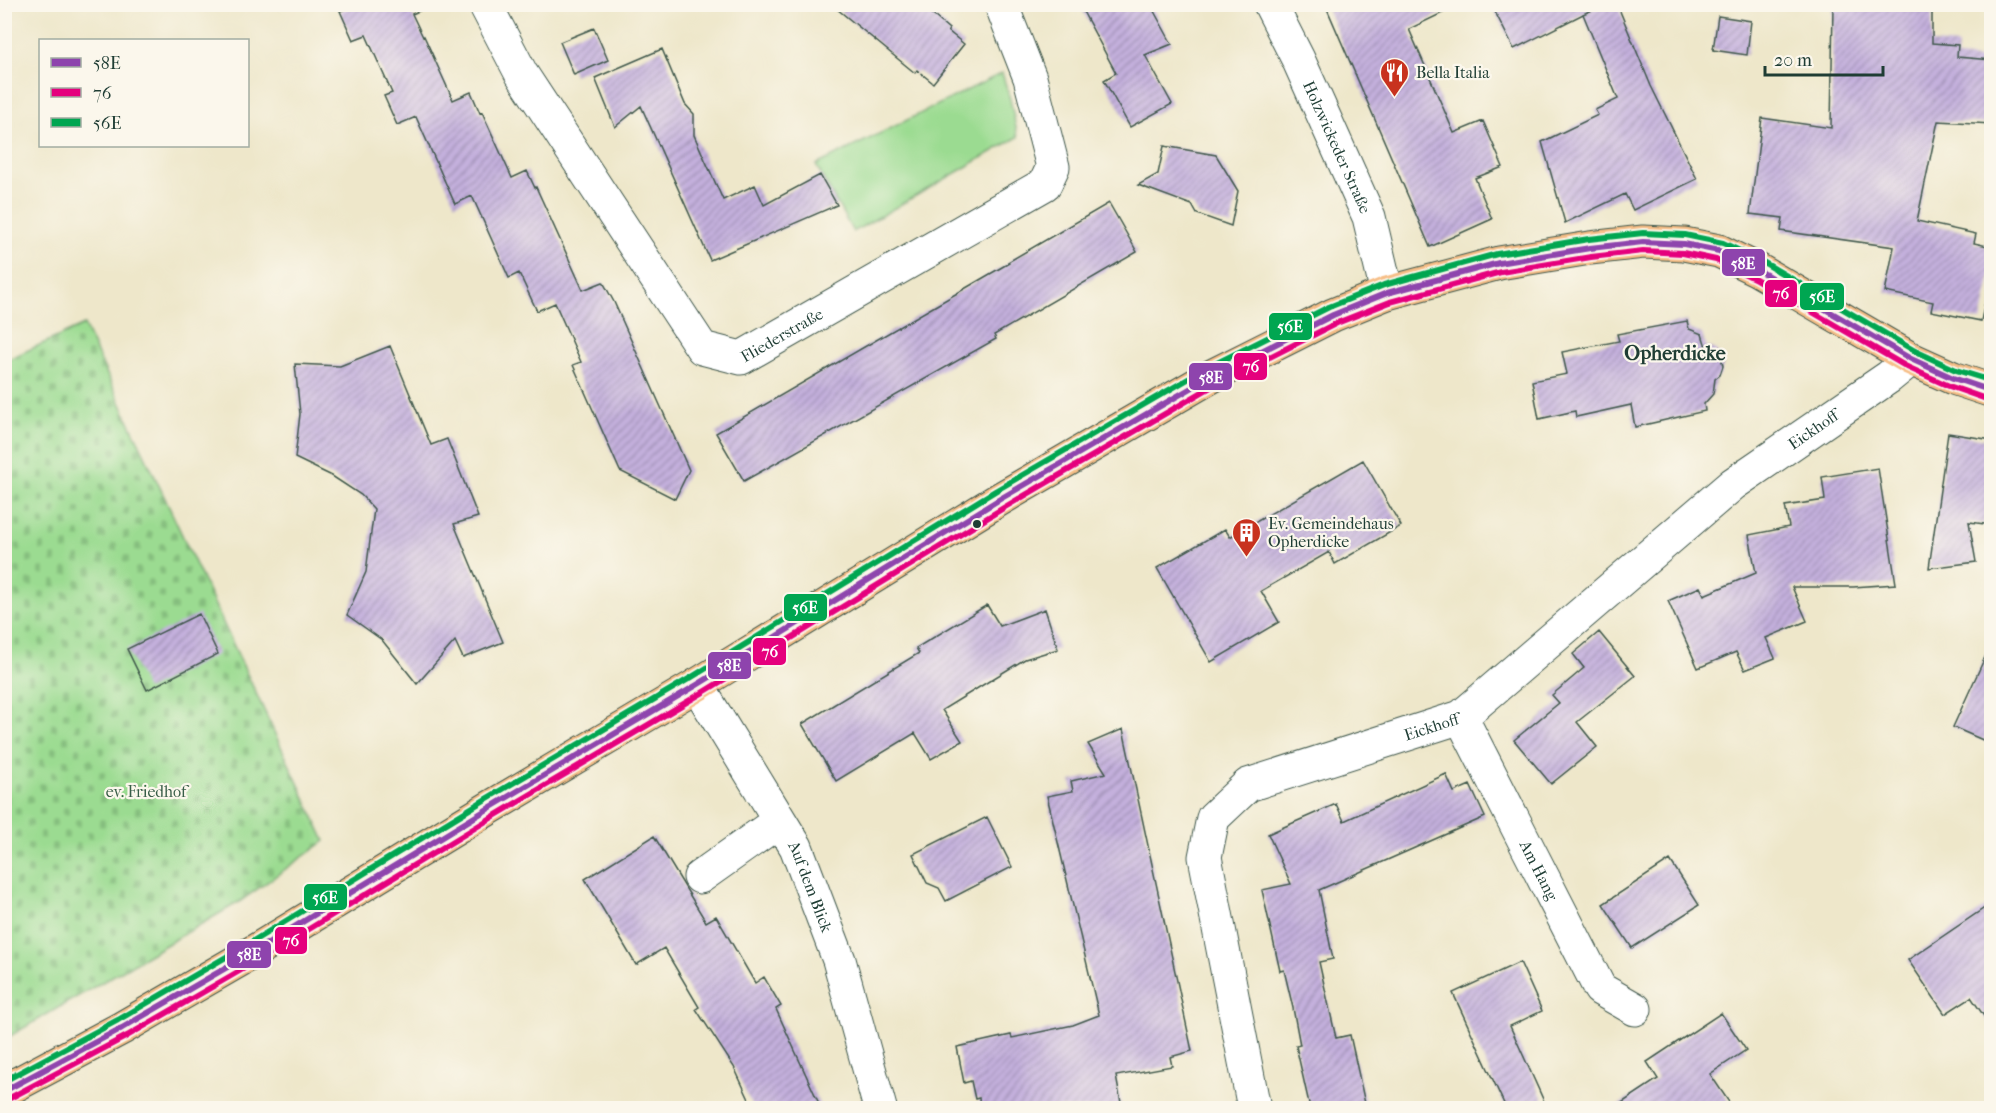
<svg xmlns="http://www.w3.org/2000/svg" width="1996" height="1113" font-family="'IM FELL French Canon',serif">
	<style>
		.cemetery { fill: url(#cemetery-stones); stroke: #5d8c62; stroke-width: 1.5 }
		.green { fill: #9bdb91; stroke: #5d8c62; stroke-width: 1.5 }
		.building { fill: url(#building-hatch) }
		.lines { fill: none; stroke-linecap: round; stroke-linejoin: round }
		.minor-casing { stroke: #3e564a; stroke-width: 35 }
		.major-casing { stroke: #3e564a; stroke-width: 35 }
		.minor { stroke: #fff; stroke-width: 33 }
		.major { stroke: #f6be87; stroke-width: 33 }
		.bus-1-casing { stroke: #fbf7ec; stroke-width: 10 }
		.bus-2-casing { stroke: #fbf7ec; stroke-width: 10 }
		.bus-3-casing { stroke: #fbf7ec; stroke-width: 10 }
		.bus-1 { stroke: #8e44ad; stroke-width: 6 }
		.bus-2 { stroke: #e5007d; stroke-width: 6 }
		.bus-3 { stroke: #00a651; stroke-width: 6 }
		.bus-dot { fill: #1f3d34; stroke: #fbf7ec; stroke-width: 2 }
		.labels { text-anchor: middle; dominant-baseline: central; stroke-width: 4.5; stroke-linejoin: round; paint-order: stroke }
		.poi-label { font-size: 16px; fill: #1f3d34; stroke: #fbf7ec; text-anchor: start }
		.street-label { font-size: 16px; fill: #1f3d34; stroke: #fbf7ec }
		.park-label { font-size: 16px; fill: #385d47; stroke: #fbf7ec }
		.quarter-label { font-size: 20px; font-weight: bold; fill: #1f3d34; stroke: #fbf7ec }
		.line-badge { stroke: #fbf7ec; stroke-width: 2 }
		.badge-label { font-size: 16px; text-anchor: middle; font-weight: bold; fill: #fff }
	</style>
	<defs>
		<pattern id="cemetery-stones" width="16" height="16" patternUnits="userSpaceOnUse" patternTransform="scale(1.5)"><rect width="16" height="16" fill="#9bdb91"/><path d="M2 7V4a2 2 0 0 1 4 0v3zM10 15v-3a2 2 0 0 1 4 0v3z" fill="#85bd7e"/></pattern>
		<pattern id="building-hatch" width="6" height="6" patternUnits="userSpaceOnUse" patternTransform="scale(1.5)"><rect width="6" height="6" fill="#c4b0dd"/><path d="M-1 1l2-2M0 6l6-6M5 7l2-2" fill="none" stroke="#9f90b4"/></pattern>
	</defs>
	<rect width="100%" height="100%" fill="#fbf7ec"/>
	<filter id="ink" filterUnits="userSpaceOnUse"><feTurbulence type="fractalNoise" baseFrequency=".0167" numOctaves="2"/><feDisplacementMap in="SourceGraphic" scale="12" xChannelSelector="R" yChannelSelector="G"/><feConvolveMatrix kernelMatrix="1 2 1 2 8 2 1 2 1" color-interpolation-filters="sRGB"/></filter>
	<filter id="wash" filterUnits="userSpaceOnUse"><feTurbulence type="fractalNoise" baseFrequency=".008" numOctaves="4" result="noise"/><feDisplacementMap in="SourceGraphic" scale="24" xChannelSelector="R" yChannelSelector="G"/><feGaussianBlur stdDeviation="1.35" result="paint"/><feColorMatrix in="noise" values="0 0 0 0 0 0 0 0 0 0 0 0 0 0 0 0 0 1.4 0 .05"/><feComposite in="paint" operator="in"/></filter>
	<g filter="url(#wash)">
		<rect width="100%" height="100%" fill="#eee7ca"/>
		<!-- cemetery -->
		<path class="cemetery" d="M 84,325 L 325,841 L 239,902 L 5,1039 L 4,361 Z"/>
		<!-- green -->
		<path class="green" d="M 1002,73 L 1010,99 L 1018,137 L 853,232 L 816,165 Z"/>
		<g id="blocks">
			<!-- building -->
			<path class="building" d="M 353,4 L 435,4 L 412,14 L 423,37 L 424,36 L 453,100 L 471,92 L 480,113 L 482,112 L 512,178 L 527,171 L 535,188 L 536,187 L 583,290 L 603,282 L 614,302 L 689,470 L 675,499 L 620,471 L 573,365 L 581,362 L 555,303 L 537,311 L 519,273 L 509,278 L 472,196 L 455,204 L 416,117 L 397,125 L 384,96 L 392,93 L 366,35 L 353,40 L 340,11 L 353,6 Z
				M 831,4 L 920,4 L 949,29 L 948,31 L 964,44 L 933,83 L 917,70 L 915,73 Z
				M 1079,4 L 1150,4 L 1172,44 L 1145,55 L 1172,104 L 1130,127 L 1104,80 L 1116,73 Z
				M 1325,4 L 1461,4 L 1409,29 L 1454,133 L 1483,121 L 1503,167 L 1475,178 L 1492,219 L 1430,247 Z
				M 1491,4 L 1603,4 L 1514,49 Z
				M 1607,4 L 1617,4 L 1651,86 L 1697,179 L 1633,210 L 1625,194 L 1565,223 L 1542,142 L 1598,115 L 1595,110 L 1618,99 L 1583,14 Z
				M 1833,4 L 1932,4 L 1932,43 L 1958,45 L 1957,57 L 1992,60 L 1992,124 L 1938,121 L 1917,221 L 1976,234 L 1974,243 L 1992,247 L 1992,270 L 1981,321 L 1931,311 L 1933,302 L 1885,292 L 1894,247 L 1781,231 L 1783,218 L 1750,214 L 1762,118 L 1831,128 Z
				M 1718,16 L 1751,21 L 1747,55 L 1713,50 Z
				M 594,28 L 608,60 L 574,75 L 560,42 Z
				M 662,49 L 685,104 L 694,114 L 694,135 L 723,200 L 755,185 L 764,205 L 820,175 L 837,205 L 710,260 L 641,106 L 615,127 L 595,78 Z
				M 1164,146 L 1216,155 L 1238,191 L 1231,226 L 1197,214 L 1192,205 L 1138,185 L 1158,174 Z
				M 1109,203 L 1137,252 L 994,335 L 996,339 L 744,481 L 716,433 L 1009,263 L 1008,262 Z
				M 1687,321 L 1689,329 L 1702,334 L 1706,347 L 1714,349 L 1721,356 L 1723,366 L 1720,375 L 1715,379 L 1713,394 L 1704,404 L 1705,411 L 1635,427 L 1631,405 L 1576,417 L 1575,411 L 1539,419 L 1532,381 L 1567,374 L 1562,352 L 1619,341 L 1617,334 Z
				M 390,346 L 431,445 L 447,439 L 478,517 L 454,524 L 503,642 L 463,658 L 455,641 L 417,684 L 382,640 L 347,615 L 366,572 L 374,509 L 361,495 L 332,476 L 295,458 L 300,414 L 295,364 L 340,366 Z
				M 1948,433 L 1992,440 L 1992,525 L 1969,522 L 1976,562 L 1929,568 Z
				M 1363,460 L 1401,526 L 1335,564 L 1329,552 L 1261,591 L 1279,622 L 1211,662 L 1157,568 L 1225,529 L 1230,537 Z
				M 1878,468 L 1896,584 L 1853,587 L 1792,587 L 1807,621 L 1766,638 L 1775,658 L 1745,670 L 1736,652 L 1698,668 L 1668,601 L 1700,587 L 1704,595 L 1756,573 L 1749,535 L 1789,527 L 1785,506 L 1825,500 L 1822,477 Z
				M 987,605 L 1000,626 L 1045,609 L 1058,649 L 1025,659 L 942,710 L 962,741 L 931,759 L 915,733 L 836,781 L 802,724 L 919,653 L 916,648 Z
				M 199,614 L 218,654 L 147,690 L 127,649 Z
				M 1599,632 L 1635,676 L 1577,722 L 1597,747 L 1551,784 L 1514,740 L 1559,703 L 1552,695 L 1584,668 L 1573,654 Z
				M 1992,642 L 1992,744 L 1953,727 Z
				M 1123,729 L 1192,1051 L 1170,1057 L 1172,1066 L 1116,1076 L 1122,1108 L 980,1108 L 979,1098 L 975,1099 L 971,1081 L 964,1083 L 957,1047 L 1011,1035 L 1012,1038 L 1073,1025 L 1099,1015 L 1047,796 L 1073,791 L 1071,781 L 1106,773 L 1088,744 Z
				M 1446,774 L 1454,792 L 1470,785 L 1485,817 L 1319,890 L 1333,959 L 1319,962 L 1336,1038 L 1350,1035 L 1366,1108 L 1310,1108 L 1296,1046 L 1300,1045 L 1293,1008 L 1284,970 L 1280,971 L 1262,890 L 1291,884 L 1268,834 L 1336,804 L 1344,821 Z
				M 987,817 L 1012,867 L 946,901 L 939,888 L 927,883 L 913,854 Z
				M 654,836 L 706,922 L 716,916 L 755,983 L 764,977 L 781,1006 L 776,1009 L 821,1108 L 753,1108 L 734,1067 L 696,1009 L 699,1007 L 664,948 L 636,965 L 585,879 Z
				M 1670,860 L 1699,905 L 1632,948 L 1603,904 Z
				M 1992,903 L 1992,1028 L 1971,997 L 1945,1014 L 1908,960 Z
				M 1520,962 L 1542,1011 L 1510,1026 L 1547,1108 L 1506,1108 L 1453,993 Z
				M 1721,1013 L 1746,1050 L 1710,1074 L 1733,1108 L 1614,1108 L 1658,1079 L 1647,1062 Z"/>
		</g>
	</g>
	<g filter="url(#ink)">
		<use href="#blocks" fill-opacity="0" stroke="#3e564a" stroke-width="1.5"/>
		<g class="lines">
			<defs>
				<g id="minor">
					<path id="s1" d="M 485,4 L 521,73 L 702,348 L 741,358 L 1045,184 L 1053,167 L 1030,78 L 1001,4"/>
					<path id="s2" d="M 1270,4 L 1298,59 L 1369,217 L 1387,293"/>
					<path id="s3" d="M 697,685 L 796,847 L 839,960 L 880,1108"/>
					<path id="s4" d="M 1461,717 L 1600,989 L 1635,1009"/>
					<path d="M 700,877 L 779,821"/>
					<path id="s5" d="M 1254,1108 L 1205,857 L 1213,818 L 1248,785 L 1461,717 L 1733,484 L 1889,377 L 1911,359"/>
				</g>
				<path id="major" d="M 4,1091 L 122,1028 L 250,954 L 491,807 L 697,685 L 1000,499 L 1212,376 L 1333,315 L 1387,293 L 1499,263 L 1590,248 L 1643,242 L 1684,244 L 1719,251 L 1758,270 L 1911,359 L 1953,378 L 1992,391"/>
			</defs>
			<!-- minor casing -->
			<use href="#minor" class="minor-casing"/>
			<!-- major casing -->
			<use href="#major" class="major-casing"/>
			<!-- minor -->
			<use href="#minor" class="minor"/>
			<!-- major -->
			<use href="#major" class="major"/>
			<defs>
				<path id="bus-1" d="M 4,1091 L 122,1028 L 250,954 L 491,807 L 697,685 L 1000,499 L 1212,376 L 1333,315 L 1387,293 L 1499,263 L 1590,248 L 1643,242 L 1684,244 L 1719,251 L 1758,270 L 1911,359 L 1953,378 L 1992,391"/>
				<path id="bus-2" d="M 8,1099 L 127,1036 L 255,962 L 496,815 L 702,693 L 1005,507 L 1216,384 L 1337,323 L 1390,302 L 1501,272 L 1591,257 L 1643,251 L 1683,253 L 1716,260 L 1754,278 L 1907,367 L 1949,386 L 1989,400"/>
				<path id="bus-3" d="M 4,1081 L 118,1020 L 245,946 L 486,799 L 692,677 L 995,491 L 1207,368 L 1329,307 L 1384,285 L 1497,254 L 1589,239 L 1643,233 L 1685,235 L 1723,243 L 1763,262 L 1915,351 L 1956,370 L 1992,381"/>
			</defs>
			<!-- bus-1 casing -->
			<use href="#bus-1" class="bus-1-casing"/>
			<!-- bus-2 casing -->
			<use href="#bus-2" class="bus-2-casing"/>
			<!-- bus-3 casing -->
			<use href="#bus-3" class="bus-3-casing"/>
			<!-- bus-1 -->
			<use href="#bus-1" class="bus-1"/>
			<!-- bus-2 -->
			<use href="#bus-2" class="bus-2"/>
			<!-- bus-3 -->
			<use href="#bus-3" class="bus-3"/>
		</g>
	</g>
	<!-- icons -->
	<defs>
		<symbol id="restaurant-pin" viewBox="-11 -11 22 30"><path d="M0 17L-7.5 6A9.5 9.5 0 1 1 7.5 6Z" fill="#c8321e" stroke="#fbf7ec"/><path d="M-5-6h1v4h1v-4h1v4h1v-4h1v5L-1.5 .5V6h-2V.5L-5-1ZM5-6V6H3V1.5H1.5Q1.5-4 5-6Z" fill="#fff"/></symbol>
		<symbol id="building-pin" viewBox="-11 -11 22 30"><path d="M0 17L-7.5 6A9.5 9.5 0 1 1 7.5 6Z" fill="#c8321e" stroke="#fbf7ec"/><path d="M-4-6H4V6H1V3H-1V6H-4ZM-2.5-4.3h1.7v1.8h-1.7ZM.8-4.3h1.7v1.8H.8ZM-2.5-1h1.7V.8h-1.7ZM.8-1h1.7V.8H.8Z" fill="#fff"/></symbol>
	</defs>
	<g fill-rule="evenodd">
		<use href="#restaurant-pin" x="1378" y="56" width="33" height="45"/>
		<use href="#building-pin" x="1230" y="516" width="33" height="45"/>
	</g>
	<!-- markers -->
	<circle class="bus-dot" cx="977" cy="524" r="5"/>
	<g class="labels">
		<!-- poi labels -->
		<g class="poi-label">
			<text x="1416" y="72">Bella Italia</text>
			<text x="1268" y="523">Ev. Gemeindehaus<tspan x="1268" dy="18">Opherdicke</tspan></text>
		</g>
		<!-- street labels -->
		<g class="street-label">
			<text stroke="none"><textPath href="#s2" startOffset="158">Holzwickeder Straße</textPath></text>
			<text stroke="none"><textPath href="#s1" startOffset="494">Fliederstraße</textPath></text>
			<text stroke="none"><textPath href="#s5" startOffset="1022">Eickhoff</textPath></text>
			<text stroke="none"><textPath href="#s5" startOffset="536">Eickhoff</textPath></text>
			<text stroke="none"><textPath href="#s4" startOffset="172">Am Hang</textPath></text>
			<text stroke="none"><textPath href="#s3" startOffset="232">Auf dem Blick</textPath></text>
		</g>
		<!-- park labels -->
		<g class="park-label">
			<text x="146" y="791">ev. Friedhof</text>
		</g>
		<!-- quarter labels -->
		<g class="quarter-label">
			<text x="1675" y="353">Opherdicke</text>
		</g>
	</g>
	<g class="line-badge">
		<rect x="1721" y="248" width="45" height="29" rx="6" fill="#8e44ad"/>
		<rect x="1764" y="279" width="34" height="29" rx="6" fill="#e5007d"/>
		<rect x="1799" y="282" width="46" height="29" rx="6" fill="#00a651"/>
		<rect x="1268" y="312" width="45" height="29" rx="6" fill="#00a651"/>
		<rect x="1233" y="352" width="35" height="29" rx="6" fill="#e5007d"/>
		<rect x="1188" y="362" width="45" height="29" rx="6" fill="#8e44ad"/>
		<rect x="783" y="593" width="45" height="29" rx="6" fill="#00a651"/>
		<rect x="752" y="637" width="35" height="29" rx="6" fill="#e5007d"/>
		<rect x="707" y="651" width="45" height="29" rx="6" fill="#8e44ad"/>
		<rect x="303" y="883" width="45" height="28" rx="6" fill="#00a651"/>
		<rect x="274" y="926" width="34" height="29" rx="6" fill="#e5007d"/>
		<rect x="226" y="940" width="46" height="29" rx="6" fill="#8e44ad"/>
	</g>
	<g class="badge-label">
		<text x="1743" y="269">58E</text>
		<text x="1781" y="299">76</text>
		<text x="1822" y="302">56E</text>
		<text x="1290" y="332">56E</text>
		<text x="1251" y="372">76</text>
		<text x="1211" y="383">58E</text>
		<text x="805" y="613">56E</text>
		<text x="770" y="657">76</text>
		<text x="729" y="671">58E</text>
		<text x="325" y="903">56E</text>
		<text x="291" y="946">76</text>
		<text x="249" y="960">58E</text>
	</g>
	<!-- margin -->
	<rect width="1996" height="1113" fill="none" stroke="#fbf7ec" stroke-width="24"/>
	<!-- legend -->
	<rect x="39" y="39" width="210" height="108" fill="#fbf7ec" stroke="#a3ada2" stroke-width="1.5"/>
	<rect x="51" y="58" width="30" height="9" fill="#8e44ad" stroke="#a3ada2" stroke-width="1.5"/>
	<text x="93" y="69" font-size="18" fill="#1f3d34">58E</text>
	<rect x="51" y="88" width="30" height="9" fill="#e5007d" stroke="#a3ada2" stroke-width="1.5"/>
	<text x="93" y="99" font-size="18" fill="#1f3d34">76</text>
	<rect x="51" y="118" width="30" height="9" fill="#00a651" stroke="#a3ada2" stroke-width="1.5"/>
	<text x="93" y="129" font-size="18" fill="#1f3d34">56E</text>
	<!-- scale -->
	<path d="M1765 66v9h118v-9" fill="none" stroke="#1f3d34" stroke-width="3"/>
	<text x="1774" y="66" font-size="18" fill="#1f3d34" stroke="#fbf7ec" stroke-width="4.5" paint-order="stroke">20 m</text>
</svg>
